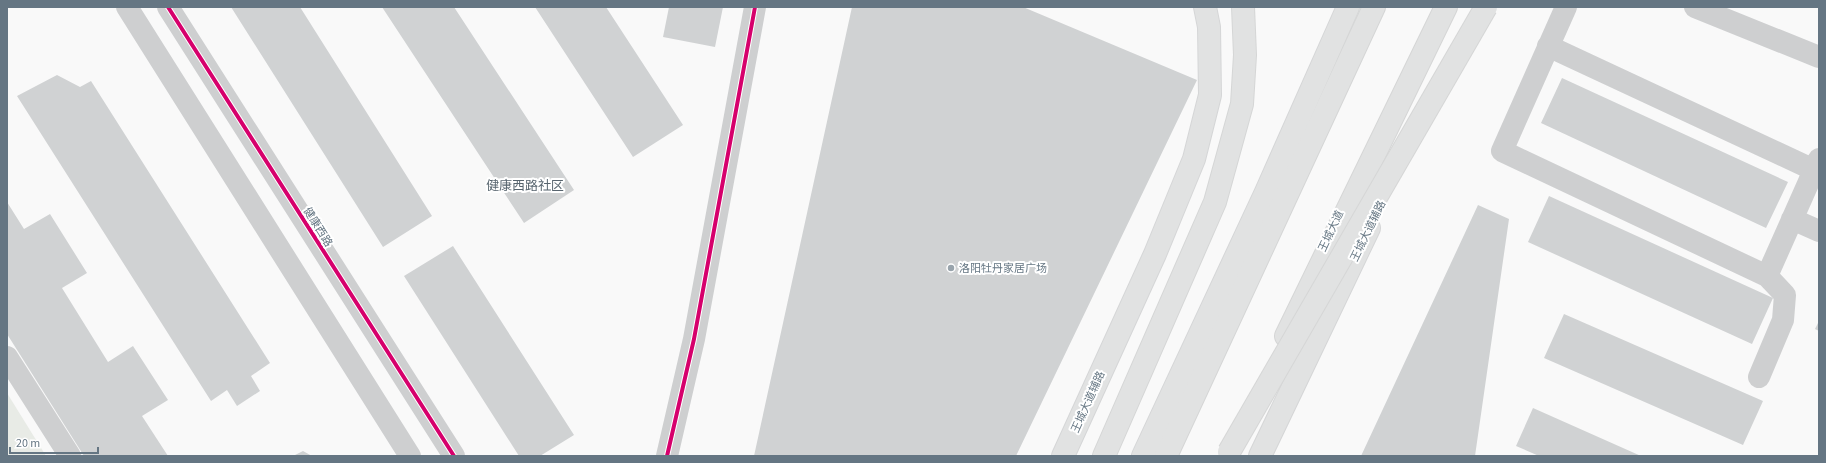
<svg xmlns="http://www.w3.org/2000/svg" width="1826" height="463" font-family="'Source Sans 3','Noto Sans SC',sans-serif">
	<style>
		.grass { fill: #e8ebe6 }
		.building { fill: #d0d2d3 }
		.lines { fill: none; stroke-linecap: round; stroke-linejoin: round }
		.major-casing { stroke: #d5d6d7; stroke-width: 24 }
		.highway-casing { stroke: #d5d6d6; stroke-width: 24 }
		.minor { stroke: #cecfd0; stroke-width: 22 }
		.major { stroke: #e1e2e2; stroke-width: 22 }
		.highway { stroke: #e1e2e2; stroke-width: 22 }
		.highway-bridge-casing { stroke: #d5d6d6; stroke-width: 24; stroke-linecap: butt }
		.highway-bridge { stroke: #e1e2e2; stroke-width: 22 }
		.cycleway-casing { stroke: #fff; stroke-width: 6 }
		.cycleway { stroke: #d6006c; stroke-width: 4 }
		.poi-dot { fill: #99a4ac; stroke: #fff; stroke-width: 1.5 }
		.labels { text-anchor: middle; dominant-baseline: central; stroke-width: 4; stroke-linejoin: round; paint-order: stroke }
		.street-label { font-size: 11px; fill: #657683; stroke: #fff }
		.poi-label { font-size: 11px; fill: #657683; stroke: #fff; text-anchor: start }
		.quarter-label { font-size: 13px; fill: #57646e; stroke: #fff }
	</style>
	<rect width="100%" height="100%" fill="#f9f9f9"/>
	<!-- grass -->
	<path class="grass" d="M 7,393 L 46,456 L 7,456 Z"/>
	<!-- building -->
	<path class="building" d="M 231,7 L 300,7 L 432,216 L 383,247 Z
		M 382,7 L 454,7 L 574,190 L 524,223 Z
		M 535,7 L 606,7 L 683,125 L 633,157 Z
		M 669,7 L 723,7 L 715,47 L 663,37 Z
		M 852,7 L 1023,7 L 1197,80 L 1016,456 L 754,456 Z
		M 57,75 L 80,87 L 91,81 L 270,363 L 251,376 L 260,391 L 237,406 L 227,390 L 211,401 L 17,96 Z
		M 1562,78 L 1788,182 L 1766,228 L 1541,123 Z
		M 1549,196 L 1773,298 L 1752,344 L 1528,242 Z
		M 7,202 L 24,229 L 50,214 L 87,273 L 62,288 L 108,362 L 133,346 L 168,400 L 142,416 L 168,456 L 84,456 L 7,334 Z
		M 1478,205 L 1509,219 L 1475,456 L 1361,456 Z
		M 453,246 L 574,435 L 540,456 L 519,456 L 404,276 Z
		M 1564,314 L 1763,401 L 1743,445 L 1544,358 Z
		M 1819,321 L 1819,331 L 1815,329 Z
		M 1533,408 L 1641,456 L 1539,456 L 1516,446 Z
		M 303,451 L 312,456 L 293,456 Z"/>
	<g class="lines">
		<defs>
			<path id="major" d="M 1063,456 L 1155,254 L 1194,159 L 1210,95 L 1209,27 L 1205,7
				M 1143,456 L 1266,192 L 1348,7
				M 1260,456 L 1369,228"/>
			<path id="highway" d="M 1286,336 L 1446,7
				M 1104,456 L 1215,202 L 1242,104 L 1245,55 L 1243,7
				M 1166,456 L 1374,7"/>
		</defs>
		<!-- major casing -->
		<use href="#major" class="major-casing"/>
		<!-- highway casing -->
		<use href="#highway" class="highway-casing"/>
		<!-- minor -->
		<path class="minor" d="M 127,7 L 410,456
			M 168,7 L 454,456
			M 1566,7 L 1502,151 L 1767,276
			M 1695,7 L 1819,57
			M 1548,46 L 1814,170
			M 1792,219 L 1819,231
			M 7,357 L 70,456
			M 1759,377 L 1783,320 L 1785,295 L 1767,276 L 1819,159
			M 667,456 L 694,339 L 755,7"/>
		<!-- major -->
		<use href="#major" class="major"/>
		<!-- highway -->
		<use href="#highway" class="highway"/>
		<defs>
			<path id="highway-bridge" d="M 1229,452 L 1486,7"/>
		</defs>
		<!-- highway-bridge casing -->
		<use href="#highway-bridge" class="highway-bridge-casing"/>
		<!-- highway-bridge -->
		<use href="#highway-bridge" class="highway-bridge"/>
		<defs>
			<path id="cycleway" d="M 168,7 L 454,456
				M 667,456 L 694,339 L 755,7"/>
		</defs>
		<!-- cycleway casing -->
		<use href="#cycleway" class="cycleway-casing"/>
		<!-- cycleway -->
		<use href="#cycleway" class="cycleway"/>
	</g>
	<!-- markers -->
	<circle class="poi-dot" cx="951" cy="268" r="4"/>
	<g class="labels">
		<!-- street labels -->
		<g class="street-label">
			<text transform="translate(318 227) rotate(58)">健康西路</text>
			<text transform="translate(1331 231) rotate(-65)">王城大道</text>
			<text transform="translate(1368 231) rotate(-64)">王城大道辅路</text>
			<text transform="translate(1088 402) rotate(-66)">王城大道辅路</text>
		</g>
		<!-- poi labels -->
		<g class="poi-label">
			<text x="959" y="268">洛阳牡丹家居广场</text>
		</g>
		<!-- quarter labels -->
		<g class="quarter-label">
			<text x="525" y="186">健康西路社区</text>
		</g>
	</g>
	<!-- border -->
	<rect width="1826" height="463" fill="none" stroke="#657683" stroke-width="16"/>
	<!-- scale -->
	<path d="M10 447v6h88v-6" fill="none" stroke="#657683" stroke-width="2"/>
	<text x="16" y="447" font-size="12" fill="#657683" stroke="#ffffff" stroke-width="3" paint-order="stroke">20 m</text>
</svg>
